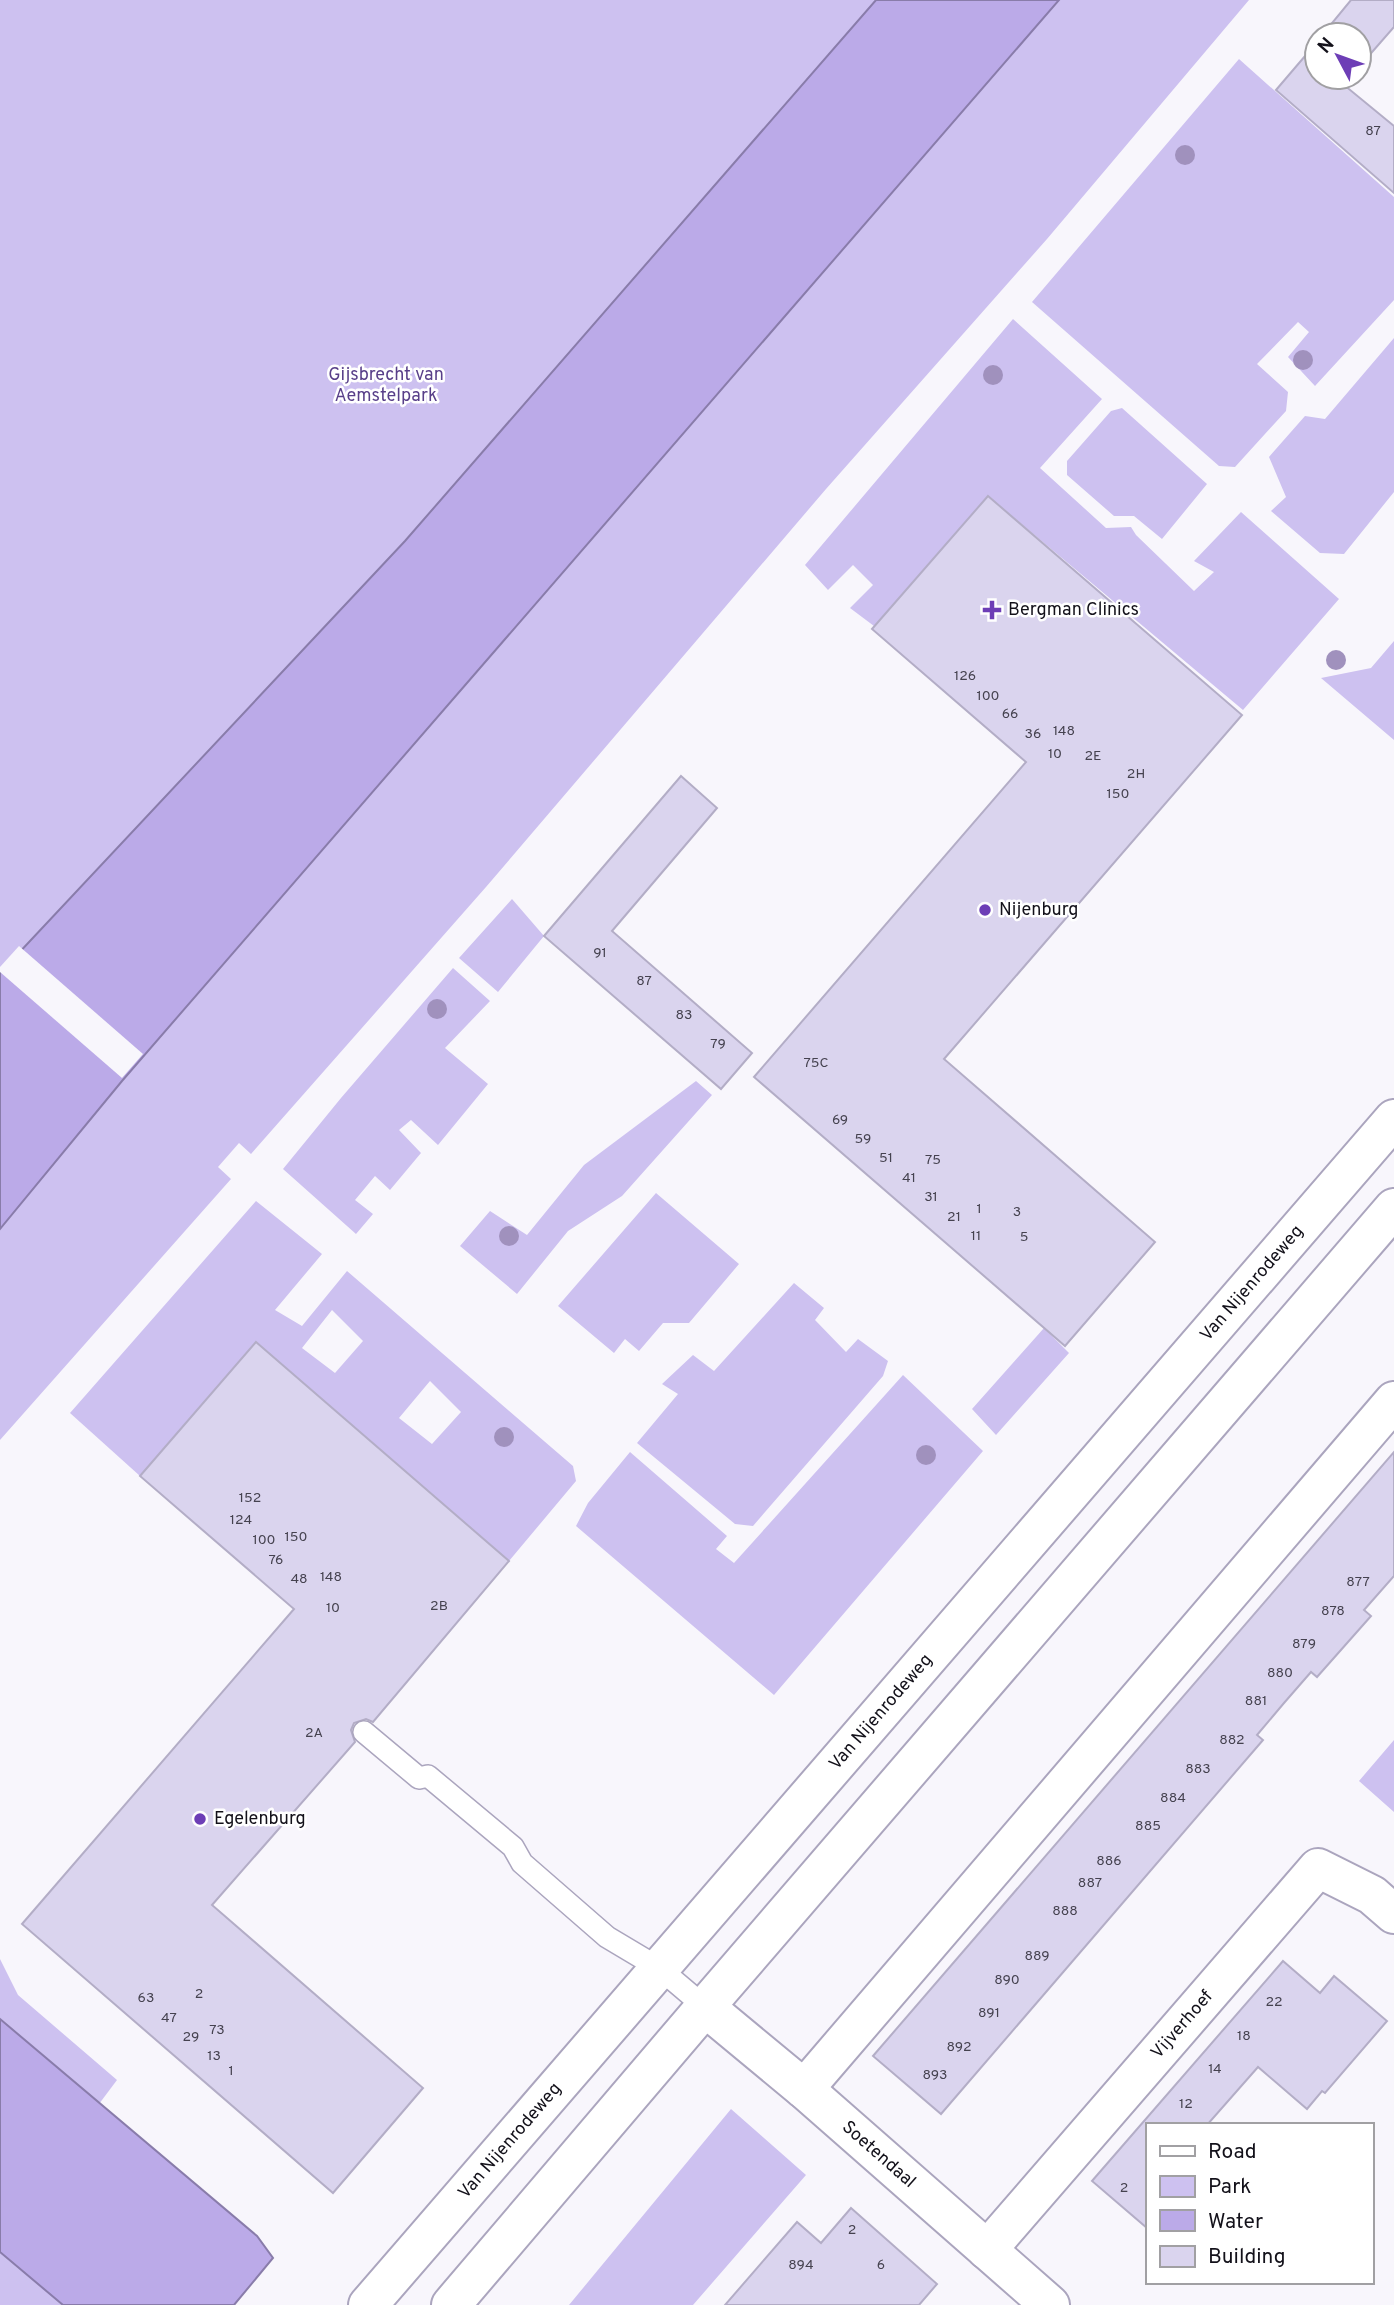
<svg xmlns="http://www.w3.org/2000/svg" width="1394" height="2305" font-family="Overpass,sans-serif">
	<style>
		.green { fill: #cdc1f0; fill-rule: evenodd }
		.water { fill: #bbaae8; stroke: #897caa; stroke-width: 2 }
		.pier { fill: #f8f6fc }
		.building { fill: #dad4ee; stroke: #b3adc6; stroke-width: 2 }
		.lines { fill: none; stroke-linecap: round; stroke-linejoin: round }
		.service-casing { stroke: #aba5be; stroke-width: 24 }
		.minor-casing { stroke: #aba5be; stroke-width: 42 }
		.tertiary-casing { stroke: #aba5be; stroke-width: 42 }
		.service { stroke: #fff; stroke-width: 21 }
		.minor { stroke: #fff; stroke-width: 38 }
		.tertiary { stroke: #fff; stroke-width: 38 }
		.tree { fill: #a091bd }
		.poi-dot { fill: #6d3eb6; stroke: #fff; stroke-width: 2.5 }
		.labels { text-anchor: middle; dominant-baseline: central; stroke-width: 5; stroke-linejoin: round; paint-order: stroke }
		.number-label { font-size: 14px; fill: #45424f }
		.park-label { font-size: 18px; fill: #583f89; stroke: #fff }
		.poi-label { font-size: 18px; fill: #13111a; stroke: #fff; text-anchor: start }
		.street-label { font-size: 18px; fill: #13111a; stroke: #fff }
	</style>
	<rect width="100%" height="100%" fill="#f8f6fc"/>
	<!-- green -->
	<path class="green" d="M 0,0 L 1249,0 L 1047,239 L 826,489 L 486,887 L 251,1154 L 239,1143 L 218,1167 L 231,1179 L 0,1440 Z
		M 1239,59 L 1394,197 L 1394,300 L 1315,386 L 1288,357 L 1309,332 L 1298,322 L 1257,364 L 1288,392 L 1286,411 L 1235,467 L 1219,466 L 1032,302 Z
		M 1013,319 L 1102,399 L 1040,468 L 1106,528 L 1131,527 L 1136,535 L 1194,591 L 1214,572 L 1194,561 L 1241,512 L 1339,599 L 1243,710 L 988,496 L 874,626 L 850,608 L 873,585 L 853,565 L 828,590 L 805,565 Z
		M 1394,338 L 1394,492 L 1344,554 L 1320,553 L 1271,511 L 1286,497 L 1269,457 L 1305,416 L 1325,419 Z
		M 1122,408 L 1207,484 L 1162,539 L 1134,516 L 1114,516 L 1067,475 L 1067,461 L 1111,411 Z
		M 1394,641 L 1394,740 L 1321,678 L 1371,668 Z
		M 512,899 L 544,936 L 498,992 L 459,958 Z
		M 453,968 L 490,1001 L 445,1048 L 488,1084 L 438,1145 L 411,1120 L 399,1130 L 421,1153 L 390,1190 L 375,1176 L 355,1200 L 373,1214 L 356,1234 L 283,1169 L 341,1098 Z
		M 696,1081 L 712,1095 L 622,1196 L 568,1231 L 517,1294 L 460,1246 L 490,1211 L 527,1235 L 584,1165 Z
		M 656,1193 L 739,1264 L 689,1323 L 663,1323 L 639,1351 L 625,1339 L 614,1353 L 558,1306 Z
		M 256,1201 L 322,1254 L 275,1310 L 302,1326 L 347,1271 L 573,1466 L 576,1481 L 509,1561 L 256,1342 L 140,1476 L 70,1413 ZM 332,1310 L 363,1341 L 335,1373 L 302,1348 ZM 430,1381 L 461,1412 L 432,1444 L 399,1418 Z
		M 794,1283 L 824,1308 L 815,1320 L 846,1352 L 858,1339 L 888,1361 L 883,1376 L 753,1526 L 735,1524 L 637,1443 L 678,1394 L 662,1384 L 693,1355 L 714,1371 Z
		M 1044,1328 L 1069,1353 L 996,1435 L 972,1409 Z
		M 903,1375 L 983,1451 L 774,1695 L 576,1526 L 588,1503 L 630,1452 L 727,1536 L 716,1549 L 734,1563 Z
		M 1394,1740 L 1394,1812 L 1359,1781 Z
		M 0,1959 L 18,1995 L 117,2080 L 99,2104 L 0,2019 Z
		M 731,2109 L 806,2175 L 693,2305 L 569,2305 Z
		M 0,2252 L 60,2302 L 63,2305 L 0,2305 Z"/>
	<!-- water -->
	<path class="water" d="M 876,0 L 1059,0 L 122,1081 L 0,1229 L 0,973 L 405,541 Z
		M 0,2019 L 257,2236 L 273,2258 L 234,2305 L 63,2305 L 0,2252 Z"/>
	<!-- pier -->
	<path class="pier" d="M 19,946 L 143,1054 L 122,1078 L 0,972 L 0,967 Z"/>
	<!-- building -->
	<path class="building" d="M 1351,0 L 1394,0 L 1394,27 L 1359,67 L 1359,35 L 1323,34 Z
		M 1317,42 L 1317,77 L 1351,77 L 1344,85 L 1394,126 L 1394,193 L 1276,90 Z
		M 988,496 L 1242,715 L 944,1059 L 1155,1242 L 1065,1346 L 754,1077 L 1026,762 L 872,629 Z
		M 681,776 L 717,808 L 612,931 L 752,1053 L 721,1089 L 544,936 Z
		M 256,1342 L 509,1561 L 373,1722 L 366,1719 L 354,1723 L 351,1730 L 355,1742 L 212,1905 L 423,2088 L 333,2193 L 22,1924 L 294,1609 L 140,1476 Z
		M 1394,1452 L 1394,1576 L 1364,1610 L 1371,1616 L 1317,1677 L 1311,1672 L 1284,1703 L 1257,1735 L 1263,1740 L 941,2114 L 873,2056 Z
		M 1283,1961 L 1320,1993 L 1334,1976 L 1387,2021 L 1325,2093 L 1322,2091 L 1307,2109 L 1258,2067 L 1207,2125 L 1147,2125 L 1147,2228 L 1092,2181 Z
		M 851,2208 L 937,2284 L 919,2305 L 725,2305 L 797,2222 L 821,2243 Z"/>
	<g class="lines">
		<defs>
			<path id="service" d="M 364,1732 L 419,1778 L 428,1776 L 513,1847 L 522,1863 L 607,1937 L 659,1968 L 705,2007"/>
			<g id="minor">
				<path id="s1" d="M 705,2007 L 804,2089 L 1050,2305"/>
				<path d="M 804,2089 L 1394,1401"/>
				<path id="s2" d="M 987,2250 L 1318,1868 L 1372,1895 L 1394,1914"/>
			</g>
			<g id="tertiary">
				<path id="s3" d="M 368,2305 L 1394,1119"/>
				<path d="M 451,2305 L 705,2007 L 1394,1208"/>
			</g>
		</defs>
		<!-- service casing -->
		<use href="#service" class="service-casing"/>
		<!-- minor casing -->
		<use href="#minor" class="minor-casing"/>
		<!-- tertiary casing -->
		<use href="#tertiary" class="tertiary-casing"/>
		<!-- service -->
		<use href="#service" class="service"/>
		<!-- minor -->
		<use href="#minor" class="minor"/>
		<!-- tertiary -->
		<use href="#tertiary" class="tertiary"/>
	</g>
	<!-- trees -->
	<g class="tree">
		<circle cx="1185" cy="155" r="10"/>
		<circle cx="1303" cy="360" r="10"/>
		<circle cx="993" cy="375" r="10"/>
		<circle cx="1336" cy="660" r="10"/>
		<circle cx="437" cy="1009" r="10"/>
		<circle cx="509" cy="1236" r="10"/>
		<circle cx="504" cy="1437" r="10"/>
		<circle cx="926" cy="1455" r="10"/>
	</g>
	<!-- markers -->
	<g class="poi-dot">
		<path d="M988.5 599.5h7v7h7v7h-7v7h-7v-7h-7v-7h7z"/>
		<circle cx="985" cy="910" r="7"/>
		<circle cx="200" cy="1819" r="7"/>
	</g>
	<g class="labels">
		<!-- number labels -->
		<g class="number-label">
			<text x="1373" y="131">87</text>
			<text x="965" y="676">126</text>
			<text x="988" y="696">100</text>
			<text x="1010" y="714">66</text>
			<text x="1064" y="731">148</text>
			<text x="1033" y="734">36</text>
			<text x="1055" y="754">10</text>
			<text x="1093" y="756">2E</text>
			<text x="1136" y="774">2H</text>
			<text x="1118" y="794">150</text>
			<text x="600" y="953">91</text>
			<text x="644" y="981">87</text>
			<text x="684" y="1015">83</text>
			<text x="718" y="1044">79</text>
			<text x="816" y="1063">75C</text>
			<text x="840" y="1120">69</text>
			<text x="863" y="1139">59</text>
			<text x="886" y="1158">51</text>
			<text x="933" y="1160">75</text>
			<text x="909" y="1178">41</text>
			<text x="931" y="1197">31</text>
			<text x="979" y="1209">1</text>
			<text x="1017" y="1212">3</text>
			<text x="954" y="1217">21</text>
			<text x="976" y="1236">11</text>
			<text x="1024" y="1237">5</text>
			<text x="250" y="1498">152</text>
			<text x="241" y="1520">124</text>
			<text x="296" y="1537">150</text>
			<text x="264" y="1540">100</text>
			<text x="276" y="1560">76</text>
			<text x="331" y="1577">148</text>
			<text x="299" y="1579">48</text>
			<text x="1358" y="1582">877</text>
			<text x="439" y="1606">2B</text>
			<text x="333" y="1608">10</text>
			<text x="1333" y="1611">878</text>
			<text x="1304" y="1644">879</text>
			<text x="1280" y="1673">880</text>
			<text x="1256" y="1701">881</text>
			<text x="314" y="1733">2A</text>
			<text x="1232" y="1740">882</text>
			<text x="1198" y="1769">883</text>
			<text x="1173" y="1798">884</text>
			<text x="1148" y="1826">885</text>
			<text x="1109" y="1861">886</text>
			<text x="1090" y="1883">887</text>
			<text x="1065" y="1911">888</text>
			<text x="1037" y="1956">889</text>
			<text x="1007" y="1980">890</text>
			<text x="199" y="1994">2</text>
			<text x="146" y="1998">63</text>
			<text x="1274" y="2002">22</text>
			<text x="989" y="2013">891</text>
			<text x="169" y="2018">47</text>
			<text x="217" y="2030">73</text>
			<text x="1244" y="2036">18</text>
			<text x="191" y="2037">29</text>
			<text x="959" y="2047">892</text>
			<text x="214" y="2056">13</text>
			<text x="1215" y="2069">14</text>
			<text x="231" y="2071">1</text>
			<text x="935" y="2075">893</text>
			<text x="1186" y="2104">12</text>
			<text x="1124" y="2188">2</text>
			<text x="852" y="2230">2</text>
			<text x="801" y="2265">894</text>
			<text x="881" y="2265">6</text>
		</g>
		<!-- park labels -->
		<g class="park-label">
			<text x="386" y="375">Gijsbrecht van<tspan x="386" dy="21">Aemstelpark</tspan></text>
		</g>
		<!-- poi labels -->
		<g class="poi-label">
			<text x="1008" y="610">Bergman Clinics</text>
			<text x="999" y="910">Nijenburg</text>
			<text x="214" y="1819">Egelenburg</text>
		</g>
		<!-- street labels -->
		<g class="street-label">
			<text stroke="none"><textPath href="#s3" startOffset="1351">Van Nijenrodeweg</textPath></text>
			<text stroke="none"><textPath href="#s3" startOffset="784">Van Nijenrodeweg</textPath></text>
			<text stroke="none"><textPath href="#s2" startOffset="298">Vijverhoef</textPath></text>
			<text stroke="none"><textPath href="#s3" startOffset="217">Van Nijenrodeweg</textPath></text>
			<text stroke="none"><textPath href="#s1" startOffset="228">Soetendaal</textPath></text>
		</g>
	</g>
	<!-- legend -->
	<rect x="1146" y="2123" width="228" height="161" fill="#ffffff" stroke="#a1a0a3" stroke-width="2"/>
	<rect x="1160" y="2146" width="35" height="10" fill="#ffffff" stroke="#a1a0a3" stroke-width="2"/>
	<text x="1208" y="2158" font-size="21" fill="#13111a">Road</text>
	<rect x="1160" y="2176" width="35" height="21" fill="#cdc1f0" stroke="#a1a0a3" stroke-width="2"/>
	<text x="1208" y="2193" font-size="21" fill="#13111a">Park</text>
	<rect x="1160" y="2210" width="35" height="21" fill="#bbaae8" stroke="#a1a0a3" stroke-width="2"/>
	<text x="1208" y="2228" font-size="21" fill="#13111a">Water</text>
	<rect x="1160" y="2246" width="35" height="21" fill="#dad4ee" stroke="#a1a0a3" stroke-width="2"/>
	<text x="1208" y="2263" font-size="21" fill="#13111a">Building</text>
	<!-- north arrow -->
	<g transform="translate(1338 56) rotate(311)"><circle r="33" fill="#ffffff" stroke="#a1a0a3" stroke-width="2"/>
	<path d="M0-5L12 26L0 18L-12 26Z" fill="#6d3eb6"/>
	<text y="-10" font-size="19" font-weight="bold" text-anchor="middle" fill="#13111a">N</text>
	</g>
</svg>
